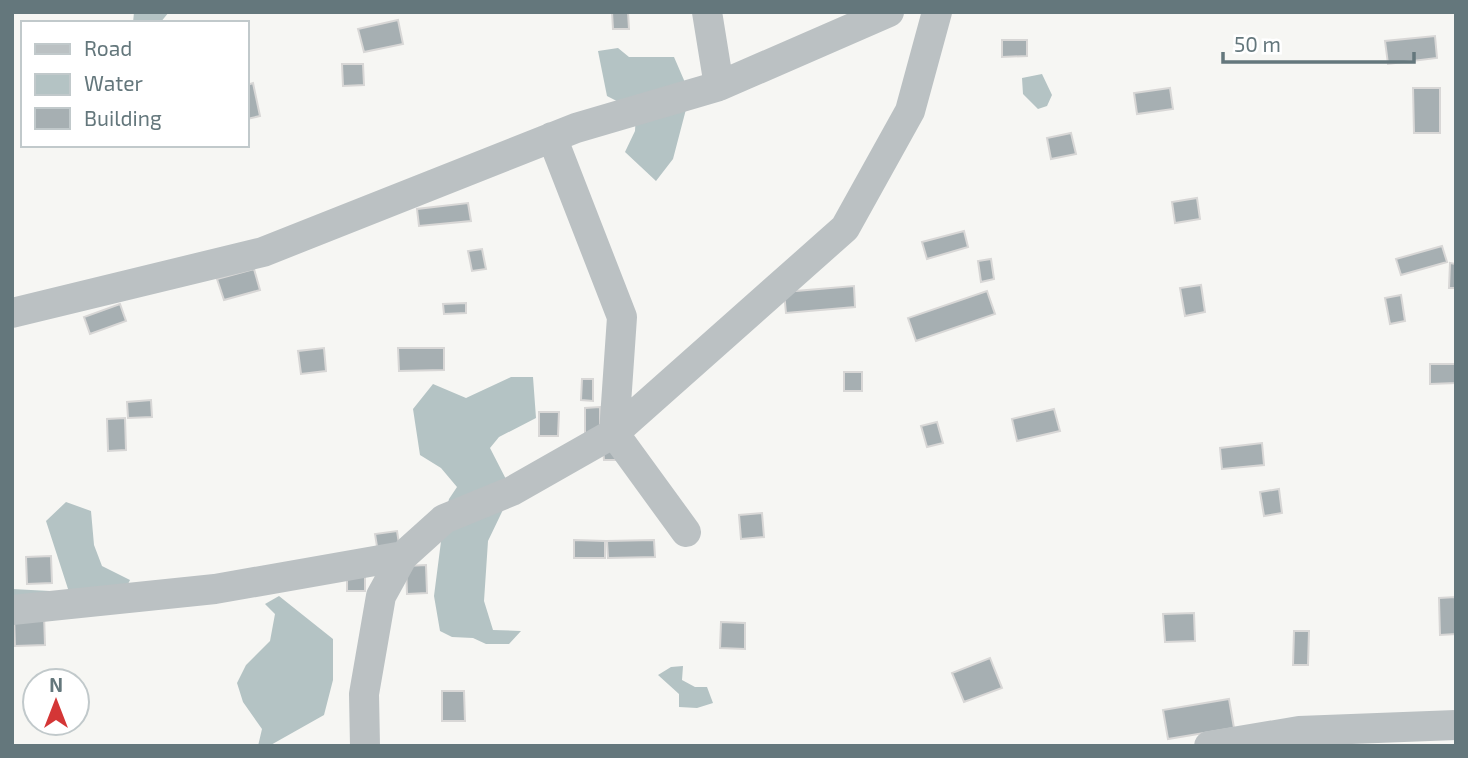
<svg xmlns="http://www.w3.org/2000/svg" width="1468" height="758" font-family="'Exo 2',sans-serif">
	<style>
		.water { fill: #b4c3c4 }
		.building { fill: #a6afb2; stroke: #d8d7d6; stroke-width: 2 }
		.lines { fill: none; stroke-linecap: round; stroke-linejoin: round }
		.street { stroke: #bbc1c3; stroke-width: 30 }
	</style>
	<rect width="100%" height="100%" fill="#f6f6f3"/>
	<!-- water -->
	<path class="water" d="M 134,12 L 169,12 L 160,23 L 133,23 Z
		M 618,48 L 629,57 L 674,57 L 690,94 L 673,159 L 656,181 L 625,152 L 635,131 L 636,111 L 607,96 L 598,51 Z
		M 1042,74 L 1052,95 L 1047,106 L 1038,109 L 1023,94 L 1022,78 Z
		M 511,377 L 533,377 L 536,418 L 499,437 L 490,448 L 512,491 L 488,541 L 484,601 L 493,630 L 521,631 L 509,644 L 486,644 L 473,638 L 452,637 L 440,631 L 434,596 L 444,518 L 449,499 L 457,487 L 441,468 L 420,455 L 413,409 L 433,384 L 466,398 Z
		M 66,502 L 91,511 L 94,545 L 102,566 L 130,580 L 121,598 L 12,610 L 12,589 L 69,592 L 46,521 Z
		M 279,596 L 333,639 L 333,680 L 324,715 L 269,746 L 258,746 L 262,729 L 243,702 L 237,683 L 246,665 L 270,641 L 275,614 L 265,604 Z
		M 683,666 L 682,680 L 695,687 L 707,687 L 713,703 L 697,708 L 679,707 L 679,694 L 658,675 L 671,667 Z"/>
	<!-- building -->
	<path class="building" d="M 612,12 L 628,12 L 629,29 L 613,29 Z
		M 398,20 L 403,44 L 364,52 L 358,29 Z
		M 1435,36 L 1437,58 L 1388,64 L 1385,41 Z
		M 1002,40 L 1027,40 L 1027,56 L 1002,57 Z
		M 342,64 L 363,64 L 364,85 L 343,86 Z
		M 253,83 L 260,116 L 247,119 L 247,85 Z
		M 1170,88 L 1173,109 L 1137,114 L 1134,93 Z
		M 1413,88 L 1440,88 L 1440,133 L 1414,133 Z
		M 1071,133 L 1076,154 L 1051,159 L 1047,138 Z
		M 1197,198 L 1200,219 L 1175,223 L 1172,202 Z
		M 468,203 L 471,221 L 419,226 L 417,209 Z
		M 964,231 L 968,247 L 927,259 L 922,242 Z
		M 1442,246 L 1447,262 L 1401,275 L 1396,259 Z
		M 482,249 L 486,269 L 472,271 L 468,251 Z
		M 991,259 L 994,279 L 981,282 L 978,261 Z
		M 1450,263 L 1456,264 L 1456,288 L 1449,288 Z
		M 254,269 L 260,290 L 224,300 L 217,279 Z
		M 1201,285 L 1205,312 L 1185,316 L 1180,288 Z
		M 854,286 L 855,307 L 786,313 L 784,292 Z
		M 987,291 L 995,314 L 916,341 L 908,318 Z
		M 1401,295 L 1405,321 L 1390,324 L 1385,298 Z
		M 466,303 L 466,313 L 444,314 L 443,304 Z
		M 120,304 L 126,321 L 90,334 L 84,317 Z
		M 324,348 L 326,371 L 301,374 L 298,351 Z
		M 398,348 L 444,348 L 444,370 L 399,371 Z
		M 1430,364 L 1456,364 L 1456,383 L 1430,384 Z
		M 844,372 L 862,372 L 862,391 L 844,391 Z
		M 582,379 L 593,379 L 593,401 L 581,400 Z
		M 151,400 L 152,417 L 128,418 L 127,402 Z
		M 600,407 L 600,439 L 585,439 L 585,408 Z
		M 1054,409 L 1060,431 L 1017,441 L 1012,419 Z
		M 539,412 L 559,412 L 558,436 L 539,436 Z
		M 125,418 L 126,450 L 108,451 L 107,419 Z
		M 937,422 L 943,443 L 927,447 L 921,426 Z
		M 1262,443 L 1264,465 L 1222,469 L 1220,448 Z
		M 617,448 L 618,460 L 604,460 L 603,449 Z
		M 1279,489 L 1282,513 L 1264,516 L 1260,492 Z
		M 762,513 L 764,537 L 741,539 L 739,515 Z
		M 397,531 L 400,550 L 378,553 L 375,534 Z
		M 574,540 L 605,541 L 605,558 L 574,558 Z
		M 654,540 L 655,557 L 608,558 L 607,541 Z
		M 51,556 L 52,583 L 27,584 L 26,557 Z
		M 426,565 L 427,593 L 407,594 L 406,566 Z
		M 347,574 L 365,574 L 365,591 L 347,591 Z
		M 1456,597 L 1456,634 L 1440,635 L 1439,598 Z
		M 1194,613 L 1195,641 L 1165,642 L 1163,614 Z
		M 44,614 L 45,645 L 15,646 L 14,615 Z
		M 721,622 L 745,623 L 745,649 L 720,648 Z
		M 1294,631 L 1309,631 L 1308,665 L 1293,665 Z
		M 990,658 L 1002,688 L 964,702 L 952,673 Z
		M 442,691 L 464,691 L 465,721 L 442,721 Z
		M 1229,699 L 1234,728 L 1168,739 L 1163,710 Z"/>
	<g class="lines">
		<!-- street -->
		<path class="street" d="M 707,12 L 719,86
			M 552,137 L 622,317 L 614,433 L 686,532
			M 12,313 L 263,252 L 576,128 L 719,86 L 889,12
			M 12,610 L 215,589 L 403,556 L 444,519 L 512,491 L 614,433 L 845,228 L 910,111 L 937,12
			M 365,746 L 364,694 L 381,596 L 403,556
			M 1209,746 L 1299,731 L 1456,725"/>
	</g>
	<!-- border -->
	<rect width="1468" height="758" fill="none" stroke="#64777c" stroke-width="28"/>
	<!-- legend -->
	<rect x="21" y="21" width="228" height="126" fill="#ffffff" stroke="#c1c9cb" stroke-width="2"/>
	<rect x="35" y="44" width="35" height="10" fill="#bbc1c3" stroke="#c1c9cb" stroke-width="2"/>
	<text x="84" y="56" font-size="21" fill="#64777c">Road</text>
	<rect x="35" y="74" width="35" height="21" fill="#b4c3c4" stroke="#c1c9cb" stroke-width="2"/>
	<text x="84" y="91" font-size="21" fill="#64777c">Water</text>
	<rect x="35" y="108" width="35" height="21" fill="#a6afb2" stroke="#c1c9cb" stroke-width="2"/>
	<text x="84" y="126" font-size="21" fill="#64777c">Building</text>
	<!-- north arrow -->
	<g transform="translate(56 702)"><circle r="33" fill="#ffffff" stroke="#c1c9cb" stroke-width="2"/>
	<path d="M0-5L12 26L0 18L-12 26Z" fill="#d43636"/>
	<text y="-10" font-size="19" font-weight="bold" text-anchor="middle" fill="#64777c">N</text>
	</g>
	<!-- scale -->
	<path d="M1223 52v10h191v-10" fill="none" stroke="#64777c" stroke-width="3.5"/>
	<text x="1234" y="52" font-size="21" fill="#64777c" stroke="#ffffff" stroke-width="5" paint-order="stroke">50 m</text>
</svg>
